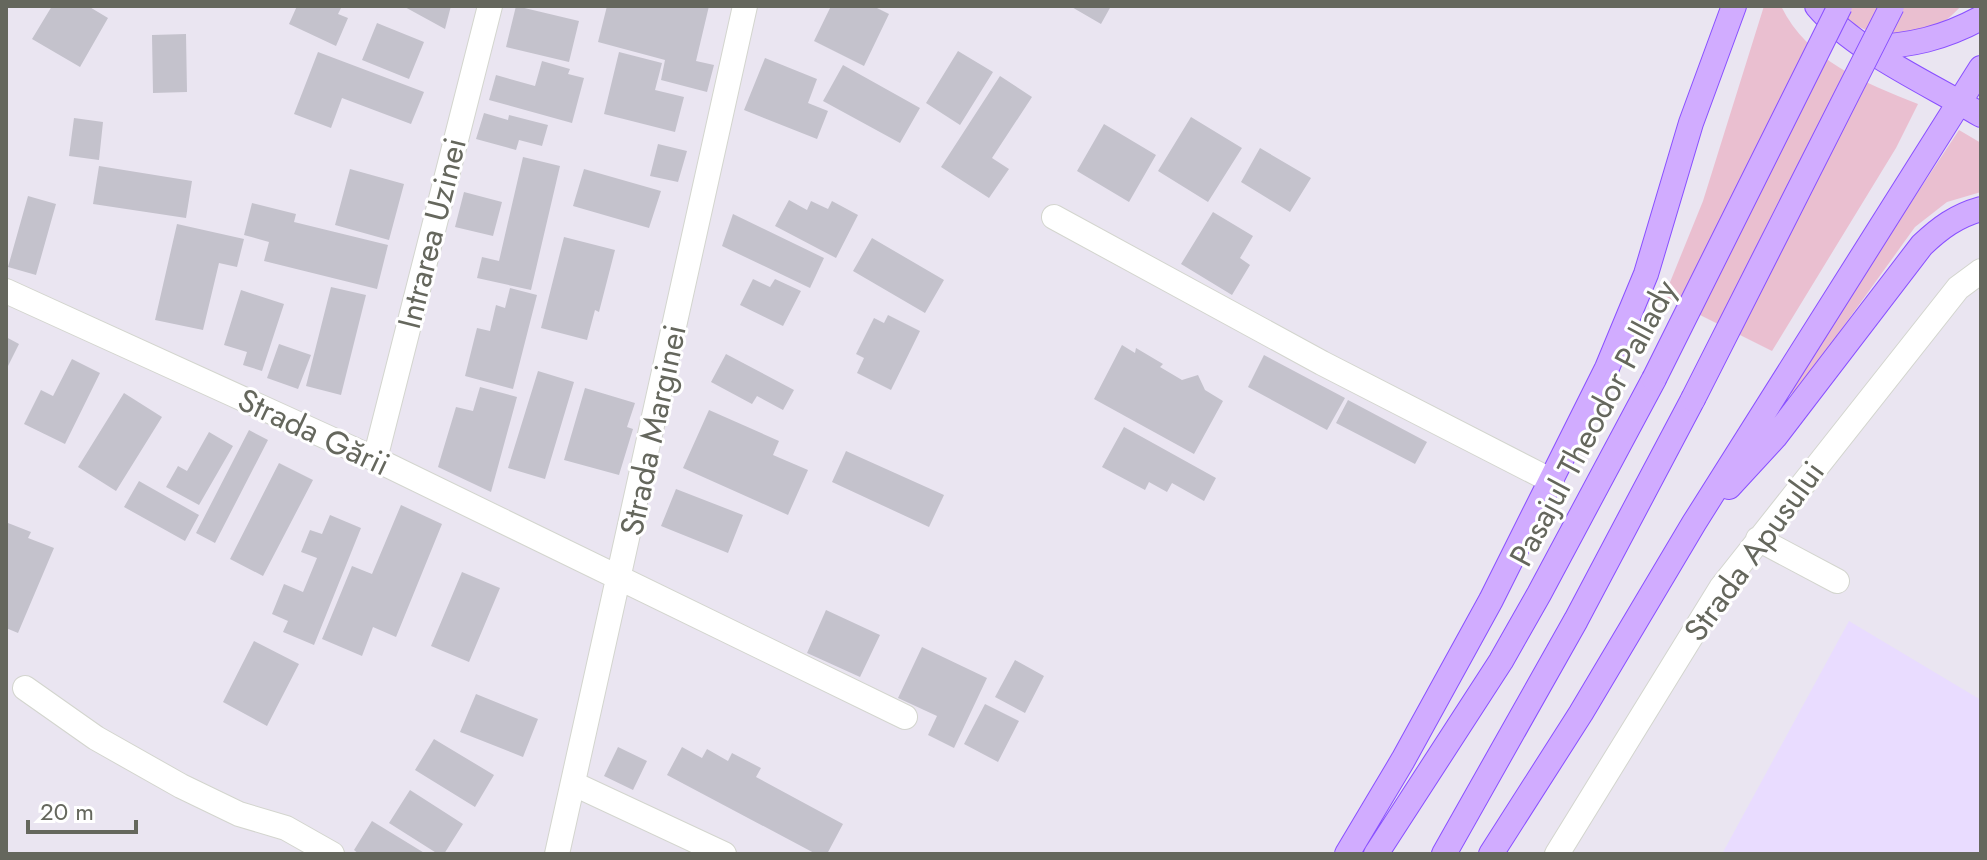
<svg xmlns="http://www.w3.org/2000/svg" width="1987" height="860" font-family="Jost,sans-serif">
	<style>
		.commercial { fill: #e9dcff }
		.green { fill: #eabfd0 }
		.building { fill: #c4c2cc }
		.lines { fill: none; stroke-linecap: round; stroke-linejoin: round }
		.minor-casing { stroke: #d3d5ce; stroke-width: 26 }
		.major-casing { stroke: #8950ff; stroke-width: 26 }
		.minor { stroke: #fff; stroke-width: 24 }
		.major { stroke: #d1acff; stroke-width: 24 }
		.major-bridge-casing { stroke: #8950ff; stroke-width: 26; stroke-linecap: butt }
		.major-bridge { stroke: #d1acff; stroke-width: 24 }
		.labels { text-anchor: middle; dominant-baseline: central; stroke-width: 6; stroke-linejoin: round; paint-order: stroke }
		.street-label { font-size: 32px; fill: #65675d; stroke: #fff }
	</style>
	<rect width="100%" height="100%" fill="#eae5f1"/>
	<!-- commercial -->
	<path class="commercial" d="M 1849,621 L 1981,700 L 1981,854 L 1722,854 Z"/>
	<!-- green -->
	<path class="green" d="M 1764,6 L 1781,6 C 1808,61 1865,83 1918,104 L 1896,148 L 1772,351 L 1664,297 L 1703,201 Z
		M 1831,6 L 1961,6 C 1923,49 1870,45 1831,6 Z
		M 1959,130 L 1981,143 L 1981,192 L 1947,202 L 1915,227 L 1797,391 L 1790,394 L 1789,387 Z"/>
	<!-- building -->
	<path class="building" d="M 52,6 L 88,6 L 108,18 L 80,67 L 32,39 Z
		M 297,6 L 342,6 L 338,14 L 348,18 L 336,46 L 289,24 Z
		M 403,6 L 451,6 L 445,29 Z
		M 516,6 L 579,21 L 569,62 L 506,47 Z
		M 607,6 L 709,6 L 696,61 L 714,65 L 707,92 L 661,80 L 665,60 L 598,42 Z
		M 831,6 L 873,6 L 889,14 L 864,66 L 814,41 Z
		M 1070,6 L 1111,6 L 1101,24 Z
		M 377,23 L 424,42 L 409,79 L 362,60 Z
		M 186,34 L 187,92 L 153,93 L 152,35 Z
		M 958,51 L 993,72 L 960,125 L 926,103 Z
		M 318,52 L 424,92 L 411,124 L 342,98 L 331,128 L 294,114 Z
		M 619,52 L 662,63 L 655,90 L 684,97 L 675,132 L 604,114 Z
		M 765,58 L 817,79 L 808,103 L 828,111 L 817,139 L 744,110 Z
		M 542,61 L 570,69 L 568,74 L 584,78 L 572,123 L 489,100 L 496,75 L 535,86 Z
		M 843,65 L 920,108 L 900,143 L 823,101 Z
		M 1000,76 L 1032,97 L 992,158 L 1009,169 L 989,198 L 941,167 Z
		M 484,113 L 508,120 L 509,115 L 548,125 L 542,146 L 519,140 L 516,150 L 476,139 Z
		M 1191,117 L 1242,148 L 1208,202 L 1158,171 Z
		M 74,118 L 103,122 L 99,160 L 69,156 Z
		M 1104,124 L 1156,155 L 1129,202 L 1077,171 Z
		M 658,144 L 687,151 L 678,182 L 650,176 Z
		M 1260,148 L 1311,178 L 1290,212 L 1241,182 Z
		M 523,157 L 560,166 L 531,290 L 477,278 L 482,257 L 499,261 Z
		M 99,166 L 192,181 L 186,218 L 93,204 Z
		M 350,169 L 404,184 L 389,240 L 335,225 Z
		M 584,169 L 661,191 L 649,228 L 573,206 Z
		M 464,192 L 502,202 L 493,236 L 455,227 Z
		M 28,196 L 56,204 L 36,275 L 8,267 Z
		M 789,200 L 807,210 L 811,201 L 828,209 L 832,201 L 858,215 L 836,258 L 775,226 Z
		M 252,203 L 296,214 L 294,222 L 388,245 L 377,289 L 264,261 L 269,242 L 244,235 Z
		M 1213,212 L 1253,236 L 1240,258 L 1250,265 L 1232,295 L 1181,264 Z
		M 733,214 L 824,258 L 810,288 L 722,246 Z
		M 177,224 L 244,239 L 237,267 L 219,263 L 203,330 L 155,320 Z
		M 564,237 L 615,250 L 599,312 L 595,310 L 587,340 L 541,328 Z
		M 872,238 L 944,280 L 925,313 L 853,271 Z
		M 753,279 L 770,287 L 775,279 L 801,291 L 783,326 L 740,305 Z
		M 331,287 L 366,295 L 341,395 L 306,386 Z
		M 510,288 L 537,295 L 513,389 L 465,376 L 477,328 L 490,331 L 496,305 L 505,308 Z
		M 241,290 L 284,304 L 262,371 L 243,365 L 247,352 L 224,345 Z
		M 888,315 L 920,331 L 891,390 L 857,373 L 864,358 L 856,354 L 874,318 L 884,323 Z
		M 6,337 L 19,344 L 6,370 Z
		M 279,344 L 311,355 L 298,389 L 267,378 Z
		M 1122,345 L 1135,353 L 1136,348 L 1163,364 L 1160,367 L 1182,380 L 1198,375 L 1205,390 L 1223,401 L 1194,454 L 1094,399 Z
		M 726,354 L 794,390 L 783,410 L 757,396 L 752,404 L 711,382 Z
		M 1264,355 L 1345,398 L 1327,430 L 1248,387 Z
		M 72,359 L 100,373 L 65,444 L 24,424 L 41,390 L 53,396 Z
		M 538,371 L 574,382 L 545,479 L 508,468 Z
		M 480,387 L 517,397 L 491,492 L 438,467 L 456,407 L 473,411 Z
		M 585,388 L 635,403 L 627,427 L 633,429 L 619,475 L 564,460 Z
		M 124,393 L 162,417 L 116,491 L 78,467 Z
		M 1348,400 L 1427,442 L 1415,464 L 1336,423 Z
		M 709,410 L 779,441 L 773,455 L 808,470 L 788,515 L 683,468 Z
		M 1124,427 L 1216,478 L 1204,501 L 1172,483 L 1167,492 L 1149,482 L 1145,490 L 1102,467 Z
		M 249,430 L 268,440 L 215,543 L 196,533 Z
		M 209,432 L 233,446 L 199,505 L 166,487 L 178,466 L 187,471 Z
		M 846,451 L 944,495 L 929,527 L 832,482 Z
		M 279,463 L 313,480 L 263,576 L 230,559 Z
		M 139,481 L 199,515 L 185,541 L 124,507 Z
		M 676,489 L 743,515 L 728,553 L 661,526 Z
		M 401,505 L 442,524 L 396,637 L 373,627 L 362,656 L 322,639 L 352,566 L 372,574 Z
		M 330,515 L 361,528 L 314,645 L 283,632 L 288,621 L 272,614 L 284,584 L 303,592 L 317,558 L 301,552 L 310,530 L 322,534 Z
		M 8,523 L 31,532 L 28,538 L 54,548 L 18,633 L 6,628 Z
		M 462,572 L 500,588 L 469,662 L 431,646 Z
		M 826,610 L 880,635 L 860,677 L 807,653 Z
		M 254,641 L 299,664 L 267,726 L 223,702 Z
		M 922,647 L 987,678 L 954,748 L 928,735 L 937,716 L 898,698 Z
		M 1015,660 L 1044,676 L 1025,713 L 995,697 Z
		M 476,694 L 538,719 L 523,757 L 460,732 Z
		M 985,704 L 1019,721 L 998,762 L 964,744 Z
		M 434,739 L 494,775 L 475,807 L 415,770 Z
		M 618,747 L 647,761 L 633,790 L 604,776 Z
		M 682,747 L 702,758 L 707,749 L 728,761 L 732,753 L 761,768 L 756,777 L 843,824 L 827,854 L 816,854 L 667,775 Z
		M 410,790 L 463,824 L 444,854 L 438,854 L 389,823 Z
		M 372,821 L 426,854 L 359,854 L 354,850 Z"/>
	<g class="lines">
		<defs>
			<path id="minor" d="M 1054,217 L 1322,363 L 1552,481
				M 6,291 L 375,459 L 905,717
				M 375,459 L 490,6
				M 1758,539 L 1837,581
				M 25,688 L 96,738 L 181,786 L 239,814 L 286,828 L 332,854
				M 574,784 L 724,854
				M 557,854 L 745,6
				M 1557,854 L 1721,588 L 1958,288 L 1981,271"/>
			<path id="major" d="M 1817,6 C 1855,51 1930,84 1981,115
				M 1868,48 C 1912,45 1942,39 1981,18
				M 1729,487 L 1775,437 L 1922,245 C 1940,228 1956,216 1981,209
				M 1347,854 L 1403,760 L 1491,600 L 1607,368 L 1646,274 L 1691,123 L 1734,6
				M 1376,854 L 1501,661 L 1539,594 L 1654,379
				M 1444,854 L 1576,620 L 1693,399
				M 1491,854 L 1581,713 L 1694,523 L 1981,68"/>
		</defs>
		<!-- minor casing -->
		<use href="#minor" class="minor-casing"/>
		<!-- major casing -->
		<use href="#major" class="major-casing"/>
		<!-- minor -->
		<use href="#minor" class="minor"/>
		<!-- major -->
		<use href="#major" class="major"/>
		<defs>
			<path id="major-bridge" d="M 1654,379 L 1840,6
				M 1693,399 L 1892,6"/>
		</defs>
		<!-- major-bridge casing -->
		<use href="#major-bridge" class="major-bridge-casing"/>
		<!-- major-bridge -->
		<use href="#major-bridge" class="major-bridge"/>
	</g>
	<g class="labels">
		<!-- street labels -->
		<g class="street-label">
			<text transform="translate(432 233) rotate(-76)">Intrarea Uzinei</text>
			<text transform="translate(1593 423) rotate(-62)">Pasajul Theodor Pallady</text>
			<text transform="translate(653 430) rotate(-78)">Strada Marginei</text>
			<text transform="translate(314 432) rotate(25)">Strada Gării</text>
			<text transform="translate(1754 551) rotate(-54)">Strada Apusului</text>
		</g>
	</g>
	<!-- border -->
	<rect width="1987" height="860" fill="none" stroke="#65675d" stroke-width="16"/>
	<!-- scale -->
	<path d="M28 820v12h108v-12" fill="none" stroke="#65675d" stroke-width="4"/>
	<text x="40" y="820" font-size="24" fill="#65675d" stroke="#ffffff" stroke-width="6" paint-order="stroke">20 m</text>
</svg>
